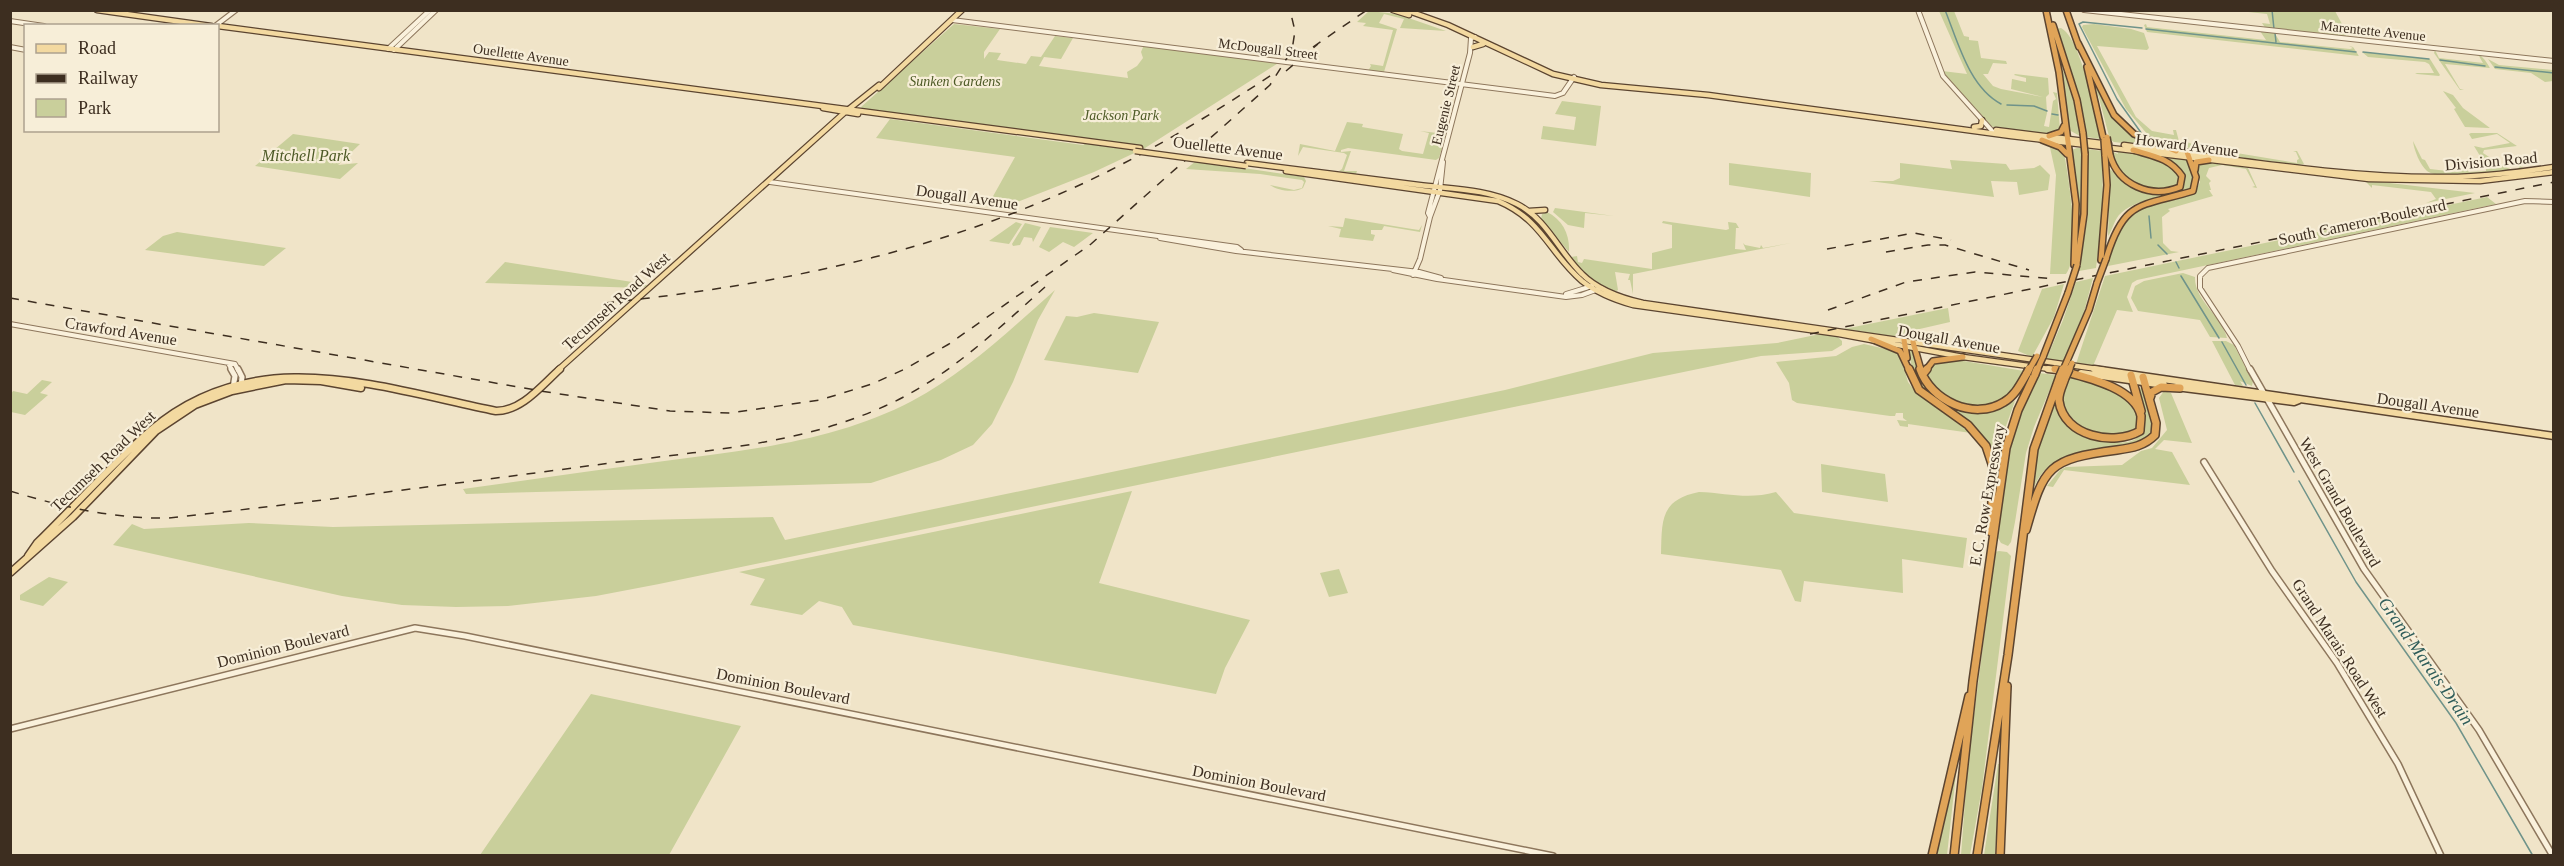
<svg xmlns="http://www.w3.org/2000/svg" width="2564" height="866" font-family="Georgia,serif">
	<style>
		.green { fill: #c9cf9b }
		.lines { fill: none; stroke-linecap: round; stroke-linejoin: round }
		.stream { stroke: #6f938a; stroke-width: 1.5 }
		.minor-far1-casing { stroke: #8d765c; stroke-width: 6 }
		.minor-casing { stroke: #8d765c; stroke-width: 8 }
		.major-far1-casing { stroke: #5b4430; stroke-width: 7 }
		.major-casing { stroke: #5b4430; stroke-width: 9 }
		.highway-far1-casing { stroke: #5b4430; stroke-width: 8 }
		.highway-casing { stroke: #5b4430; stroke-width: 10 }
		.minor-far1 { stroke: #faf1dc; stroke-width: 4 }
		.minor { stroke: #faf1dc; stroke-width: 5 }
		.major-far1 { stroke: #f3d9a0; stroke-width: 4.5 }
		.major { stroke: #f3d9a0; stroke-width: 6 }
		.highway-far1 { stroke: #e0a458; stroke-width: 5 }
		.highway { stroke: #e0a458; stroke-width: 7 }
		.rail { stroke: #3d2e20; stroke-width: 1.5; stroke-dasharray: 9 9; stroke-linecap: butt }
		.major-bridge-casing { stroke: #5b4430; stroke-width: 7; stroke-linecap: butt }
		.highway-bridge-far1-casing { stroke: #5b4430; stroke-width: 8; stroke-linecap: butt }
		.highway-bridge-casing { stroke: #5b4430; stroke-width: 10; stroke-linecap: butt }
		.major-bridge { stroke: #f3d9a0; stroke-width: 4.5 }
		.highway-bridge-far1 { stroke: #e0a458; stroke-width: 5 }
		.highway-bridge { stroke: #e0a458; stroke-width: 7 }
		.labels { text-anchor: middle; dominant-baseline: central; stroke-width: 4.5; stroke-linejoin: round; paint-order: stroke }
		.far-street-label { font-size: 14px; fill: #3d2e20; stroke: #f7eed8 }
		.far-park-label { font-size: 14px; font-style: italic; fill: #4d5a26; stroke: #f7eed8 }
		.street-label { font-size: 16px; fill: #3d2e20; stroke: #f7eed8 }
		.park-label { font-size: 16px; font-style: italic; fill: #4d5a26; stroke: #f7eed8 }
		.water-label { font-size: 18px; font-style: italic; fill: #2f5d5a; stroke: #f7eed8 }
	</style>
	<rect width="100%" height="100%" fill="#f0e4c8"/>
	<!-- green -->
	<path class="green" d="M 1369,11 L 1397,14 L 1446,31 L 1400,28 L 1404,19 L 1384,14 L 1379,23 L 1397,29 L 1384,72 L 1368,71 L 1371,66 L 1370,64 L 1383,66 L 1393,30 L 1363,26 L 1366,23 L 1357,22 Z
		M 1939,11 L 1954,11 L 1964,36 L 1969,37 L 1969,40 L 1978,41 L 1981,58 L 2006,61 L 2007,64 L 1993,63 L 1988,74 L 1983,74 L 1993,86 L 2001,89 L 2043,97 L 2011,89 L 2012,79 L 2026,82 L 2026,78 L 2014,75 L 2015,74 L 2048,78 L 2049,94 L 2046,97 L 2047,113 L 2044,126 L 2049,127 L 2053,101 L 2056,99 L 2053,92 L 2057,93 L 2060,130 C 2045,136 2002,134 1988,124 L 1942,71 L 1967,74 Z
		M 2239,11 L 2335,11 L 2349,37 L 2266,29 L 2262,23 L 2270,24 L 2267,14 Z
		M 954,24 L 1000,29 L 984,52 L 984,59 L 989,52 L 1001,53 L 997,60 L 1026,64 L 1031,56 L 1041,57 L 1055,36 L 1073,38 L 1061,59 L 1044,57 L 1039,66 L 1128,78 L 1127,72 L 1137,66 L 1143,58 L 1141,52 L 1144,45 L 1280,62 L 1145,148 L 1094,172 L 999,209 L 987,207 L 1015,157 L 876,138 L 890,119 L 1083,145 L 1090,141 L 863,109 L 861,107 Z
		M 2094,24 L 2131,29 L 2144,33 L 2149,48 L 2147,50 L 2097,46 L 2136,117 L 2152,131 L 2174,135 L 2173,130 L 2176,130 L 2180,145 L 2170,147 L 2145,138 L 2148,135 L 2126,109 L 2082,27 L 2083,25 Z
		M 2146,24 L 2147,27 L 2266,40 L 2260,31 L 2274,32 L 2280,42 L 2350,49 L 2353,48 L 2349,46 L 2353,47 L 2359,56 L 2147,32 L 2144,25 Z
		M 2061,28 C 2081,38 2096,116 2100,139 L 2087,137 L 2077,92 L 2056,29 Z
		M 2056,49 L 2074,103 L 2080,136 L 2069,130 Z
		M 2435,50 L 2439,58 L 2483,63 L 2479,56 L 2473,53 C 2482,54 2485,60 2490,68 L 2445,64 L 2460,89 L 2464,90 L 2460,90 L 2434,53 Z
		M 2362,52 L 2430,59 L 2440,75 L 2439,76 L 2417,74 L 2415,73 L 2434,73 L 2429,64 L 2425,62 L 2368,57 Z
		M 2488,59 L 2499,65 L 2553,70 L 2553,81 L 2545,82 L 2531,73 L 2495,69 Z
		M 2088,68 L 2117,120 L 2156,147 L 2114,142 L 2110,140 L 2099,98 Z
		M 2443,91 L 2453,95 L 2463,108 L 2490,128 L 2465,127 L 2454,109 L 2456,108 Z
		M 1562,101 L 1601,106 L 1596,146 L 1541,139 L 1543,126 L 1574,130 L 1576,117 L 1555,114 Z
		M 1347,122 L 1363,124 L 1362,127 L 1403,134 L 1399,149 L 1402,151 L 1423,154 L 1429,133 L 1420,131 L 1446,134 L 1439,158 L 1436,160 L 1348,148 L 1341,150 L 1341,152 L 1351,151 L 1344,171 L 1357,171 L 1356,174 L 1339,171 L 1342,169 L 1347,155 L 1344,153 L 1303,147 L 1298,156 L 1300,144 L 1335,151 Z
		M 2471,133 L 2497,133 L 2517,146 L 2484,150 L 2483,153 C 2493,159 2514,177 2520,166 L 2525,169 C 2508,171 2438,181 2427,171 C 2420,165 2414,150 2413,141 L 2422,159 L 2425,160 L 2430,169 L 2456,172 L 2466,169 L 2469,172 L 2486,171 L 2486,169 L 2488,169 L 2474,146 L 2483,148 L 2510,143 L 2497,134 L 2472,139 L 2469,134 Z
		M 293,134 L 360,144 L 338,165 L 358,163 L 340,179 L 255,166 Z
		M 2189,138 L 2187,142 L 2200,147 L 2297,163 L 2297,160 L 2299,159 L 2296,152 L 2293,151 L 2297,151 L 2304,164 L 2297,165 L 2194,151 L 2187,147 L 2185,139 Z
		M 2049,143 L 2064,153 C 2069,179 2081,254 2066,274 L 2050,274 L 2056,175 Z
		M 2077,148 L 2081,148 C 2083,172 2085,203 2078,225 L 2071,150 Z
		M 2088,149 L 2102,151 L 2103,212 L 2096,268 L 2079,271 L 2088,214 Z
		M 2117,150 C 2143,154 2163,156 2180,177 L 2178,185 C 2151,199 2118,181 2113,152 L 2118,154 Z
		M 2155,155 L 2187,160 C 2190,170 2197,182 2188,190 C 2167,196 2134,199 2119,215 C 2114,221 2112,231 2108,236 L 2110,169 C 2135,193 2151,193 2183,186 L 2184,176 Z
		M 1950,160 L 2006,164 L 2010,170 L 2034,168 L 2040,165 L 2050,175 L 2048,190 L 2019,195 L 2017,182 L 1991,181 L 1994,197 L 1869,181 L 1893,181 L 1900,178 L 1900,163 L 1952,169 Z
		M 1196,161 L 1298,176 L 1304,177 L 1306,181 L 1303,188 C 1295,193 1278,191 1270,185 L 1294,190 L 1302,188 L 1304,182 L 1302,180 L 1260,174 L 1186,169 Z
		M 2208,161 L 2248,168 L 2257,188 L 2252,187 L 2255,186 L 2246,169 L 2222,165 L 2209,168 L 2206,176 L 2211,181 L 2209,183 L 2211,190 L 2209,190 L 2213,196 L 2168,209 L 2170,211 L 2162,217 L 2163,243 L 2171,251 L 2179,252 L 2108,266 C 2111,252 2114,228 2124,217 C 2143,200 2173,203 2195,193 L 2200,182 L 2195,165 L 2197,163 Z
		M 1729,163 L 1811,173 L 1810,197 L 1729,185 Z
		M 2364,180 L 2475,193 L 2426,203 L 2436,199 L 2431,192 L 2372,185 L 2372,188 Z
		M 2487,197 L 2496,204 L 2137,280 L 2132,283 L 2127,297 L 2133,312 L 2117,310 L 2093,366 L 2076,364 L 2105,276 Z
		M 1555,208 L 1614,216 L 1585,213 L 1584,228 L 1568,225 L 1553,212 Z
		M 1547,212 C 1563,220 1570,235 1569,252 L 1541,219 L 1542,214 Z
		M 1345,218 L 1412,229 L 1419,230 L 1422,225 L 1420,232 L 1384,226 L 1382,230 L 1371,230 L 1371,234 L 1375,235 L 1373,241 L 1339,237 L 1341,229 L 1328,226 L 1343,227 Z
		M 1663,221 L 1726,230 L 1729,229 L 1728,222 L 1736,223 L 1739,228 L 1736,228 L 1735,249 L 1746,250 L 1743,243 L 1745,245 L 1760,248 L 1761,245 L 1763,248 L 1791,243 L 1633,274 L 1633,294 L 1630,280 L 1628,280 L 1630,274 L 1615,272 L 1618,290 L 1615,292 L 1589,278 L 1571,257 L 1577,256 L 1578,262 L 1582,263 L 1584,259 L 1652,269 L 1652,253 L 1672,248 L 1672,225 L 1662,223 Z
		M 1016,222 L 1022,224 L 1009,244 L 989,241 Z
		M 1025,223 L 1041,227 L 1033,242 L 1032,238 L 1024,237 L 1020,245 L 1013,246 L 1012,244 Z
		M 1050,227 L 1093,233 L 1074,247 L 1063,242 L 1049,252 L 1039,247 Z
		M 177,232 L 286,248 L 264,266 L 145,250 L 163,236 Z
		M 505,262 L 645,284 L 647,286 L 641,288 L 485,283 Z
		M 2183,273 L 2195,277 C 2194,300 2222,316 2227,338 L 2210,337 L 2200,320 L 2138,311 L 2131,298 L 2135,286 L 2144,281 Z
		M 2093,278 L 2084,312 L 2063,362 L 2046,360 L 2063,320 L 2076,282 Z
		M 2064,284 L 2054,317 L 2032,357 L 2018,351 L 2042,289 Z
		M 1055,290 L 1038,320 L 1013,382 L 992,424 L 973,445 L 941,460 L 871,483 L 466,494 L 463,489 C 528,480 592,471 657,462 C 742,451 834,442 912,401 C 965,373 1010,330 1055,290 Z
		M 1948,308 L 1950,322 L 1911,331 L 1910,339 L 1844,329 Z
		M 1094,313 L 1159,322 L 1138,373 L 1044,360 L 1066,316 L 1077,317 Z
		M 1825,333 L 1836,335 L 1842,341 L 1842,345 L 1832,351 L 1761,356 L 659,584 L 596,596 L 508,606 L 456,607 L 402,605 L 342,596 L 113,545 L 132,524 L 144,529 L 249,523 L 333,527 L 773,517 L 785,540 L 1505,390 L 1653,353 L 1777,343 Z
		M 2212,341 L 2226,341 L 2234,345 L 2253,381 L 2252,386 L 2240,381 L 2243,386 L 2235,385 Z
		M 1864,344 L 1899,352 L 1908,382 L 1916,393 L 1971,433 L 1908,424 L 1908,427 L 1900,426 L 1897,420 L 1907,421 L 1903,418 L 1903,413 L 1896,413 L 1895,416 L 1890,416 L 1797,403 L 1792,400 L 1789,383 L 1776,362 L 1836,356 L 1852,347 Z
		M 1908,350 L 1912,350 C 1916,360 1917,372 1922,382 C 1934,405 1969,412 1993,409 C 2000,408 2008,403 2015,401 L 2001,440 L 1996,474 L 1983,439 L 1926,395 L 1914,377 Z
		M 1952,359 L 2024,371 C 2018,380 2013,391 2004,398 C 1986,413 1955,407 1937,392 C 1933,388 1929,381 1926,376 C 1928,362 1939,361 1952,359 Z
		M 2039,373 L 2056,375 L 2034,427 L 2026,453 L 2015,522 L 2011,542 L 2008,546 L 2001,543 L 1998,538 L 2009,448 L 2019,415 Z
		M 2070,377 C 2081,379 2092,383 2101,383 C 2114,385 2150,417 2133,431 C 2111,449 2068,426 2062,400 Z
		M 42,380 L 52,382 L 40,393 L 48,395 L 25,415 L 11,412 L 11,394 L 13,391 L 27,394 Z
		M 2137,388 L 2142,388 C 2145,400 2153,417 2152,429 C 2151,451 2065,447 2044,471 C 2036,480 2033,489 2030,500 L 2036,449 L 2054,397 C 2057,406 2059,415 2067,422 C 2082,434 2134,458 2144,428 C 2147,417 2140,399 2137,388 Z
		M 2164,391 L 2171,393 L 2192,443 L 2164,440 L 2155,449 L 2172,452 L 2190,485 L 2064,470 L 2053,487 L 2047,486 L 2060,470 L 2066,467 L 2122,465 L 2141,451 L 2152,448 L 2167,430 L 2159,398 Z
		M 1821,464 L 1885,474 L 1888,502 L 1822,492 Z
		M 1132,491 L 1099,583 L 1250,620 L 1225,668 L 1216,694 L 853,625 L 842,607 L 819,601 L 802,615 L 750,605 L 765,579 L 739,572 Z
		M 1699,492 C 1727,493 1748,500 1776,492 L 1794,513 L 1967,538 L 1963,568 L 1902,559 L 1903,593 L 1804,581 L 1801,602 L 1795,601 L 1781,570 L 1661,554 C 1662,520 1660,500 1699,492 Z
		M 1999,551 L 2007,552 L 2011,556 L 1982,788 L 1970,855 L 1961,855 L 1968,762 L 1995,552 Z
		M 1339,569 L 1348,593 L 1329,597 L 1320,573 Z
		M 49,577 L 68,582 L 43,606 L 20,600 L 20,595 Z
		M 591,694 L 741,726 L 669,855 L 480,855 Z
		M 1955,762 L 1957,765 L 1947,855 L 1936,856 Z
		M 1998,764 L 2000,764 L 1995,855 L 1984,855 Z"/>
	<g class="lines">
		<!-- stream -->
		<path class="stream" d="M 1945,10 C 1958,42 1969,87 2001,104
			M 2272,10 L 2274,29
			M 2142,28 L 2083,22 L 2079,24 L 2117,99 L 2142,134
			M 2146,29 L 2356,52
			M 2275,33 L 2276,42
			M 2363,52 L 2429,59
			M 2440,60 L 2485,66
			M 2495,67 L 2554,73
			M 2007,105 L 2034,106 L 2047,111
			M 2052,114 L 2058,115
			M 2149,216 L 2151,238
			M 2158,245 L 2167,254
			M 2176,262 L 2179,268
			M 2181,276 L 2219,338
			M 2222,342 L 2246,385
			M 2255,403 L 2294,472
			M 2299,481 L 2356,582 L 2456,723 L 2533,856"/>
		<defs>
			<path id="minor-far1" d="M 1918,10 L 1943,76 L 1994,133
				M 2084,10 L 2554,61
				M 952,20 L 1555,96 L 1563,93 L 1574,77
				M 10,21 L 44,26
				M 215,26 L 236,10
				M 10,47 L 26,50
				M 388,49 L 430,10
				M 394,50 L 436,10
				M 770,182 L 1237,247 L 1241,250
				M 1430,217 L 1440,190 L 1443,162
				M 1160,238 L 1236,251 L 1419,272 L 1441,278
				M 1393,270 L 1437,279 L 1566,297 L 1582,295 L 1601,288
				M 1413,275 L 1420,259 L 1430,217 L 1428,213 L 1470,53 L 1471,38 L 1475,37
				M 1566,294 L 1592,286
				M 10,324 L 235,364 L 238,370
				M 228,363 L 232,370
				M 2250,370 L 2238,346 L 2200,288 L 2200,276 L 2208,268 L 2525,201 L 2554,202"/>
			<path id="minor" d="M 231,369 L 235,376 L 233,388
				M 238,369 L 242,377 L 241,386
				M 2250,369 L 2364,569 L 2479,730 L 2553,856
				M 2204,462 L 2272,571 L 2337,663 L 2398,764 L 2441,856
				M 10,729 L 415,628 L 465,636 L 1553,856"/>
			<path id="major-far1" d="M 97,10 L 211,26
				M 1393,10 L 1409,15
				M 1406,10 L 1448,25 L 1553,74 L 1601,85 L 1708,95 L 2011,136 L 2369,179 L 2480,181 L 2554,172
				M 218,26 L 1140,148
				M 1473,47 L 1483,44
				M 879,88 L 962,10
				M 823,108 L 858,114
				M 1974,127 L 1981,126 L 1982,120
				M 1996,130 L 2109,144
				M 2124,145 C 2231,158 2338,178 2445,177 C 2482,177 2518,172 2554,167
				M 1247,163 C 1304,170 1362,178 1419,185 C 1452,189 1488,189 1517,204 C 1547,219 1559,252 1582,274 C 1598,290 1621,298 1643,303 L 2104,370
				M 1286,171 L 1498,201 C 1543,220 1549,253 1582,281 C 1597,293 1615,300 1633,305 L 1839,334 L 1963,357 L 2057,370
				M 1529,211 L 1545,210
				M 558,370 L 844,113 L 879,85"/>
			<path id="major" d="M 2048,369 L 2057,370
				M 2094,369 L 2554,436
				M 2081,373 L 2164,385
				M 2176,387 L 2294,402 L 2299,400
				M 28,556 L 37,543 C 75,506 111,465 151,430 C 255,341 378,387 496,411 C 522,411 542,385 560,369
				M 10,573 L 73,517 L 156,431 L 195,405 L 232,391 L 286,380 L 321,381 L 361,388"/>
			<path id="highway-far1" d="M 2046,10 L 2059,72 L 2076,204 L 2074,265
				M 2066,10 L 2079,47
				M 2053,25 L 2077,100 L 2083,133
				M 2078,43 L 2114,115 L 2134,134 L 2176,151
				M 2087,67 L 2103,137
				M 2049,136 L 2061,132 L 2064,126
				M 2042,140 L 2060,147 L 2067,154
				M 2110,155 C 2118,185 2151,199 2180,187 L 2182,176 C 2170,158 2153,156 2133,150
				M 2195,170 L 2196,162 L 2209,160
				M 2106,259 C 2124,199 2140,207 2193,191 L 2196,177 L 2187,152
				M 2101,260 L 2107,185 L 2105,155
				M 2077,264 L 2084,214 L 2085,154
				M 1871,339 L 1900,351 L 1909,370
				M 1904,340 L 1907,358
				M 1913,342 L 1921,370
				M 2043,357 L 2068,293
				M 2067,361 L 2089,310 L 2097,283
				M 2055,369 L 2060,370
				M 1926,370 L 1933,361 L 1963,357"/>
			<path id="highway" d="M 1909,369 L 1919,390 L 1968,425 L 1986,446 L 1993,467 L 1991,532
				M 1920,369 C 1931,401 1974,421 2004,402 C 2015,396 2021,383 2027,373
				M 2055,369 C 2080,376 2135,386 2141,416 C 2141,421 2140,427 2140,431 C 2114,446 2064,437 2059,401 C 2058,393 2063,385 2065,378
				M 1923,374 L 1927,369
				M 2131,375 L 2141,411
				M 2150,398 L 2152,392 L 2161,387 L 2180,388
				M 2026,530 C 2044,466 2048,459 2117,450 C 2132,448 2144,446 2155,435 L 2156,423 L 2143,377
				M 1932,856 L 1969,696
				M 1954,856 L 1973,681 L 2006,448 L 2018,410 L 2035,374
				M 1977,856 L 2008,655 L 2034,449 L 2060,376
				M 2000,856 L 2007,686"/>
		</defs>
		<!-- minor-far1 casing -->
		<use href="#minor-far1" class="minor-far1-casing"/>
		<!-- minor casing -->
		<use href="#minor" class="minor-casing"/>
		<!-- major-far1 casing -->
		<use href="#major-far1" class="major-far1-casing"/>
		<!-- major casing -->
		<use href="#major" class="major-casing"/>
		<!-- highway-far1 casing -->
		<use href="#highway-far1" class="highway-far1-casing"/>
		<!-- highway casing -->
		<use href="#highway" class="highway-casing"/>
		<!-- minor-far1 -->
		<use href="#minor-far1" class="minor-far1"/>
		<!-- minor -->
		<use href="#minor" class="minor"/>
		<!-- major-far1 -->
		<use href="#major-far1" class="major-far1"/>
		<!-- major -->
		<use href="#major" class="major"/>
		<!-- highway-far1 -->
		<use href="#highway-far1" class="highway-far1"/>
		<!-- highway -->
		<use href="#highway" class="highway"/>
		<!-- rail -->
		<path class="rail" d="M 1313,47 L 1367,10
			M 1286,71 L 1318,44
			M 1827,249 L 1914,233 L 1951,240
			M 1886,252 L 1928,245 L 1945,245 L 2029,270
			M 10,298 L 541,391 L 670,411 L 730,413 L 820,400 L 872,384 L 905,369 L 949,344 L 1091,244 L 1270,85 L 1292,50 L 1295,31 L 1290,10
			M 605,303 C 759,287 912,258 1055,196 C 1132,163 1203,120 1273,74
			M 1828,310 L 1906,282 L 1975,272 L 2056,279
			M 1810,334 L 2554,182
			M 10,491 C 63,507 113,519 169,518 C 314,502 459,483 603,464 C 698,451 797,446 885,406 C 946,379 996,331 1045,287"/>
		<defs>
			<path id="major-bridge" d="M 1135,151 L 1246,166"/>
			<path id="highway-bridge-far1" d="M 2083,133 L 2085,154
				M 2107,137 L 2110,155
				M 2104,140 L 2105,155
				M 2097,283 L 2106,259
				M 2068,293 L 2077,265
				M 2029,370 L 2037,356
				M 2037,370 L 2043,357
				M 2063,370 L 2067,361
				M 2069,370 L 2072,363"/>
			<path id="highway-bridge" d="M 2027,373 L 2029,369
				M 2035,374 L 2037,369
				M 2060,376 L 2063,369
				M 2065,378 L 2069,369"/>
		</defs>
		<!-- major-bridge casing -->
		<use href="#major-bridge" class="major-bridge-casing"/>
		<!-- highway-bridge-far1 casing -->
		<use href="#highway-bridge-far1" class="highway-bridge-far1-casing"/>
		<!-- highway-bridge casing -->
		<use href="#highway-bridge" class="highway-bridge-casing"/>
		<!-- major-bridge -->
		<use href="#major-bridge" class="major-bridge"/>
		<!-- highway-bridge-far1 -->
		<use href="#highway-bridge-far1" class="highway-bridge-far1"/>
		<!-- highway-bridge -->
		<use href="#highway-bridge" class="highway-bridge"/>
	</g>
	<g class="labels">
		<!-- far-street labels -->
		<g class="far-street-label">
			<text transform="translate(2373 31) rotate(6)">Marentette Avenue</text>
			<text transform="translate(1268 49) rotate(7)">McDougall Street</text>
			<text transform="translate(521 55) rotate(8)">Ouellette Avenue</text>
			<text transform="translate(1446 105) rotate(-76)">Eugenie Street</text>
		</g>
		<!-- far-park labels -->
		<g class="far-park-label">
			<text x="955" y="81">Sunken Gardens</text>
			<text x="1121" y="115">Jackson Park</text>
		</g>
		<!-- street labels -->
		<g class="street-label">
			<text transform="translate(2187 145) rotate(7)">Howard Avenue</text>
			<text transform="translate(1228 148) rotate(7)">Ouellette Avenue</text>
			<text transform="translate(2491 161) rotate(-5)">Division Road</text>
			<text transform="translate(967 197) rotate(8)">Dougall Avenue</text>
			<text transform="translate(2362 222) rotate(-12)">South Cameron Boulevard</text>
			<text transform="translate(616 301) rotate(-42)">Tecumseh Road West</text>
			<text transform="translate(121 331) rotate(9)">Crawford Avenue</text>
			<text transform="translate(1949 339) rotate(10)">Dougall Avenue</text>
			<text transform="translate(2428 405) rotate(8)">Dougall Avenue</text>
			<text transform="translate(103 461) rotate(-44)">Tecumseh Road West</text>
			<text transform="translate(1987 495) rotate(-80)">E.C. Row Expressway</text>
			<text transform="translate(2340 502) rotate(60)">West Grand Boulevard</text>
			<text transform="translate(283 646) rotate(-14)">Dominion Boulevard</text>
			<text transform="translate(2340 648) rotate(57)">Grand Marais Road West</text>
			<text transform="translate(783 686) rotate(11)">Dominion Boulevard</text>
			<text transform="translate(1259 783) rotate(11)">Dominion Boulevard</text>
		</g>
		<!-- park labels -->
		<g class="park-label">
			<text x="306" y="155">Mitchell Park</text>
		</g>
		<!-- water labels -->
		<g class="water-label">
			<text transform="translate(2426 661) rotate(55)">Grand Marais Drain</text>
		</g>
	</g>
	<!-- border -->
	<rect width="2564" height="866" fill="none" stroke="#3d2e20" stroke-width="24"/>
	<!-- legend -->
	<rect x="24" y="24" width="195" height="108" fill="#f7eed8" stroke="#ada18e" stroke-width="1.5"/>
	<rect x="36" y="44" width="30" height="9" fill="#f3d9a0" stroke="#ada18e" stroke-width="1.5"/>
	<text x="78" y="54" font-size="18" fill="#3d2e20">Road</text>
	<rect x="36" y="74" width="30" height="9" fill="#3d2e20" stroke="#ada18e" stroke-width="1.5"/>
	<text x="78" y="84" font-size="18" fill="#3d2e20">Railway</text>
	<rect x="36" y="99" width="30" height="18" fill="#c9cf9b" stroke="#ada18e" stroke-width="1.5"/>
	<text x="78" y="114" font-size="18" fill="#3d2e20">Park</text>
</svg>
